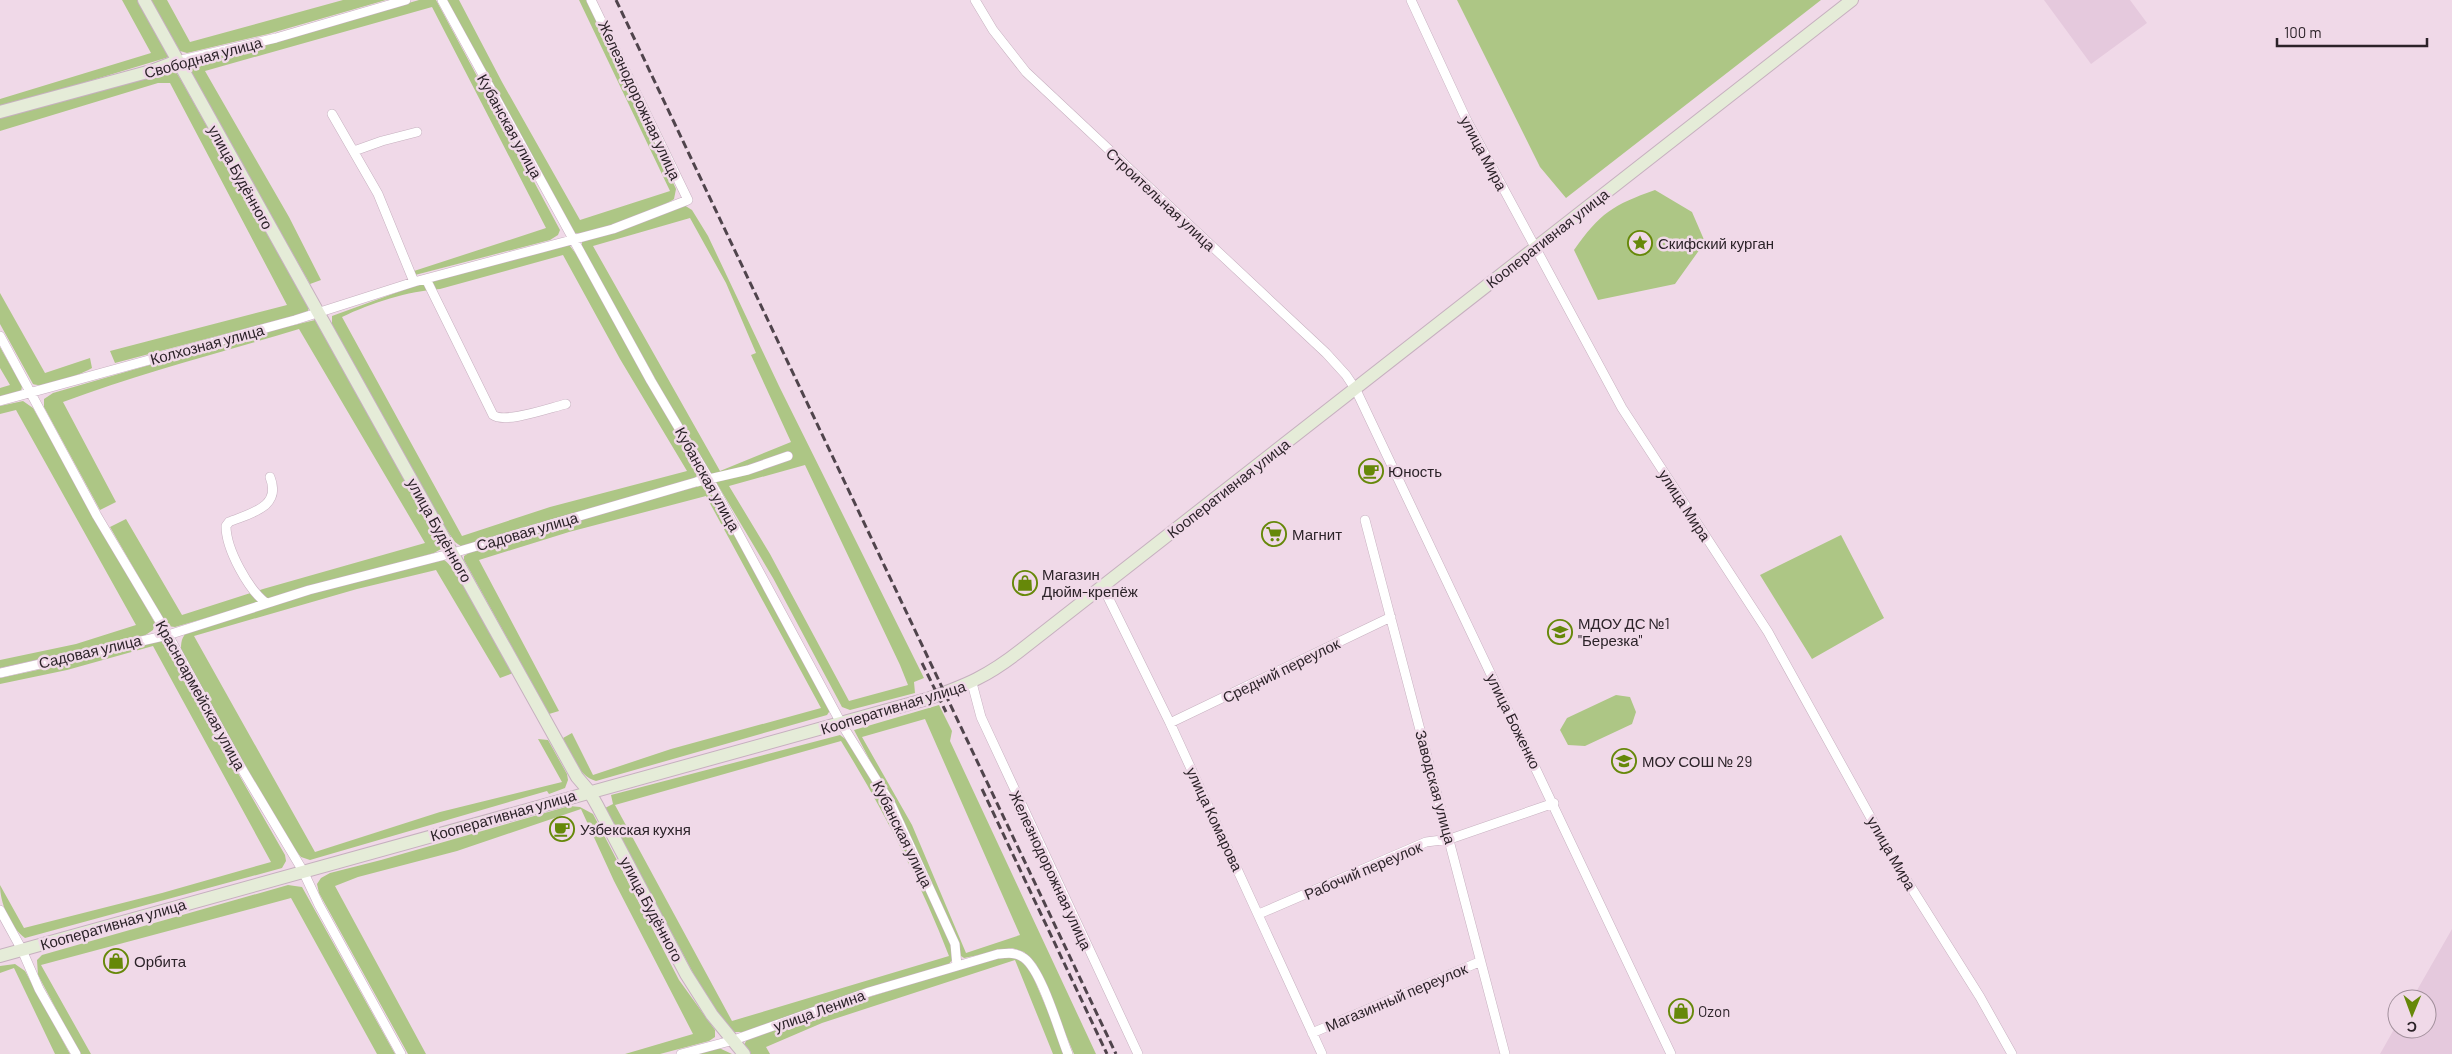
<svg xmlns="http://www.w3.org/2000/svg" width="2452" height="1054" font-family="Barlow,sans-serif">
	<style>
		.built { fill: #e5c9dd }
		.green { fill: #adc685; fill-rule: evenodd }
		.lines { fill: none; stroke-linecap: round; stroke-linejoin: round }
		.street-casing { stroke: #c6b0bf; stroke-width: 10 }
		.secondary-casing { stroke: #c6b0bf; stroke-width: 14 }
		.street { stroke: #fff; stroke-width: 9 }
		.secondary { stroke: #e5ecd8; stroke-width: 12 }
		.rail { stroke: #50444c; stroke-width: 3; stroke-dasharray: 8 4; stroke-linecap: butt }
		.labels { text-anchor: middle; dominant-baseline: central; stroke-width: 5; stroke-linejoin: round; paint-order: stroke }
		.street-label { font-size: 15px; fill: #2c2329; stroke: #f0d9e8 }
		.poi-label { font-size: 15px; fill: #2c2329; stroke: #f0d9e8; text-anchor: start }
	</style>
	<rect width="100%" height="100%" fill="#f0d9e8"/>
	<!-- built -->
	<path class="built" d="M 2044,0 L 2130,0 L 2147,23 L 2091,64 Z
		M 2452,929 L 2452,1054 L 2380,1054 L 2397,1024 L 2397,1029 L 2427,1029 L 2427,999 L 2412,999 Z"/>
	<!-- green -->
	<path class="green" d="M 122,0 L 138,0 L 169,57 L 0,108 L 0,99 L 151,53 Z
		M 150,0 L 167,0 L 190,42 L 343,0 L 386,0 L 268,34 L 187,53 L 180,51 Z
		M 419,0 L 436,0 L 560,230 L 558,235 L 550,240 L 415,275 L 414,271 L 546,228 L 432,7 L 205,71 L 289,217 L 321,280 L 310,284 L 191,76 L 193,63 L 201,59 L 309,32 Z
		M 446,0 L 459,0 L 502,82 L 580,220 L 670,191 L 579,0 L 588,0 L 676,189 L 674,199 C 660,209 590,236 575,233 Z
		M 1457,0 L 1821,0 L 1566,198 L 1540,167 Z
		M 169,70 L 176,72 L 181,80 L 308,307 L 308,311 L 301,314 L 115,363 L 110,351 L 287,305 L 170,83 L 158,83 L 0,131 L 0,117 Z
		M 1655,190 L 1692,212 L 1705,242 L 1675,284 L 1598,300 L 1574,250 C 1600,213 1613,205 1655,190 Z
		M 684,205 L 692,210 L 708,236 L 779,386 L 924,678 L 914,682 L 915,693 L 850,710 L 842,707 L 773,578 L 662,391 L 582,247 L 582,241 ZM 690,218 L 726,283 L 756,353 L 751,355 L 791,442 L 720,471 L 593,246 ZM 805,465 L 900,665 L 908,685 L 849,701 L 770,554 L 729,486 Z
		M 563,244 L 570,246 L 576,254 L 698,468 L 699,474 L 695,478 L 462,547 L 455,542 L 442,523 L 332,325 L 332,316 L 420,284 ZM 563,255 L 620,359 L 687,471 L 550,507 L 462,536 L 342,317 C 371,303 408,291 440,289 Z
		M 0,293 L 45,373 L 90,358 L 92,368 C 79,375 46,389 33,384 L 0,324 Z
		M 315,320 L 400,472 L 436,533 L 441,543 L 441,549 L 434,553 L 175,627 L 167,626 L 110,527 L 126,519 L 182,615 L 263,589 L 425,543 L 299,329 C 220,353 140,373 63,402 L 116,502 L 100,510 L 44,407 L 44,399 L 53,393 L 253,335 Z
		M 0,347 L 22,386 L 21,392 L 0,399 L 0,388 L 10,385 L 0,368 Z
		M 23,401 L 33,408 L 155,623 L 153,630 L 144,636 L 0,668 L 0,660 L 76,644 L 136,625 L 16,410 L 0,414 L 0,406 Z
		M 700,486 L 707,487 L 713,493 L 831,709 L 827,715 L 596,781 C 578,776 570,753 563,738 L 572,733 L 593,775 L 671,749 L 821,708 L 706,496 L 569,532 L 479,560 L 559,711 L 549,714 L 464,560 L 464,556 L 472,551 L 605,510 Z
		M 1841,535 L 1884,618 L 1812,659 L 1760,575 Z
		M 444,560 C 461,570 501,651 513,673 L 500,678 L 436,570 L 357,589 L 194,636 L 315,852 L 440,812 L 562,782 L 538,739 L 548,740 L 567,774 L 568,780 L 565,788 L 549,794 L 547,791 L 310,860 L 301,857 L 293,847 L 213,710 L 181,649 C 181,639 183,635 191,629 L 356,580 Z
		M 161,639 L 285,855 L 286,861 L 282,868 L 25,938 C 10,927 0,903 0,885 L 24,928 L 162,893 L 271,862 L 153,646 L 67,670 L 0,684 L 0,678 L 56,666 L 85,656 Z
		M 1616,695 L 1630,697 L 1636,712 L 1632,724 L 1585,746 L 1568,745 L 1560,730 L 1567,718 Z
		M 939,705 L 952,731 L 950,741 L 1096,1054 L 1074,1054 L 1036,964 L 1024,952 L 1012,948 L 964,958 L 961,956 L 955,937 L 887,793 L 854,730 ZM 925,719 L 1020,935 L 966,953 L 912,825 L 862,737 Z
		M 840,735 L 848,741 L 879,788 L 952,946 L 953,959 L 947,966 L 846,996 L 744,1032 L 734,1032 L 729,1029 L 707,999 L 605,808 L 613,804 L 611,795 ZM 841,741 C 883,809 920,881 949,956 L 732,1021 L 615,805 Z
		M 569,806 L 580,807 L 593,814 L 679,980 L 715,1030 L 715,1037 L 709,1041 L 660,1054 L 625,1054 L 693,1034 L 614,881 L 581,809 L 457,851 L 358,877 L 335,886 L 426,1054 L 408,1054 L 319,893 L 317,884 L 321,878 L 330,873 L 381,860 Z
		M 288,885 L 302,887 L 395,1054 L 377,1054 L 291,898 L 41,965 L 91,1054 L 80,1054 L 38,975 L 37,960 L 42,955 Z
		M 1010,956 L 1018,958 L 1028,965 L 1066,1054 L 1053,1054 L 1015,960 L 822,1023 L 766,1047 L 770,1054 L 751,1054 L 744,1045 L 747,1039 L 791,1022 L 992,958 Z
		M 15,964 L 25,971 L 70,1054 L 55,1054 L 14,968 L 0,973 L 0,966 Z
		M 717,1047 L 732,1054 L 693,1054 Z"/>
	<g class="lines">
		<defs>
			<path id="street" d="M 442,0 L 651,381 L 709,479 L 841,723 L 890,802 L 955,944 L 957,966
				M 975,0 L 993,30 L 1026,72 L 1326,353 L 1346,375 L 1356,390 L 1671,1054
				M 1411,0 L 1467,121 L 1622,408 L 1768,632 L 1897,865 L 1980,997 L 2012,1054
				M 177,61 L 276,38 L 406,0
				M 332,114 L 378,194 L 414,282
				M 354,151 L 382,141 L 417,132
				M 426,279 L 493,415 C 505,424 549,408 566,404
				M 0,336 L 97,516 L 168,635 L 239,764 L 303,871 L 319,905 L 401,1054
				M 0,401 L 295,320 L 414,282 L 613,229 L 688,200 L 591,0
				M 1365,520 L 1505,1054
				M 1103,587 L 1170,723 L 1322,1054
				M 266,603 C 248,589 226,549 226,526 L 229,522 C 251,513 282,507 270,477
				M 0,673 L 168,635 L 309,590 L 453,553 L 696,482 L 748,470 L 788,456
				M 972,683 L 981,717 L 1138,1054
				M 1170,723 L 1391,617
				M 0,910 L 22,950 L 39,989 L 76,1054
				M 1259,914 L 1426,842 L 1450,839 L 1554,803
				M 1312,1033 L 1479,962
				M 681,1054 L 734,1040 L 869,992 L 998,954 C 1008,953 1016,952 1024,958 C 1042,971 1059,1032 1068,1054"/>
			<path id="secondary" d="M 144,0 L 577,777 L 589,791 L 598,807 L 686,974 L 712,1015 L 744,1054
				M 0,112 L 151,71 L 177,61
				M 0,956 L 927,699 C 967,685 988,676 1021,650 L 1852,0"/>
		</defs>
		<!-- street casing -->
		<use href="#street" class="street-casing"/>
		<!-- secondary casing -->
		<use href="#secondary" class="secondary-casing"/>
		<!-- street -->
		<use href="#street" class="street"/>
		<!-- secondary -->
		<use href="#secondary" class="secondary"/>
		<!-- rail -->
		<path class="rail" d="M 616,0 L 1116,1054
			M 922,663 L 946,712
			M 982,789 L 1107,1054"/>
	</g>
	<!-- icons -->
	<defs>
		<symbol id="sight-ring" viewBox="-11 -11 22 22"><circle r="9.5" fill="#f0d9e8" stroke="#668809" stroke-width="1.5"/><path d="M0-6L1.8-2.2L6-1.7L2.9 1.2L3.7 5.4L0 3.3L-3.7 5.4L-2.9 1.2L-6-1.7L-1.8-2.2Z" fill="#668809"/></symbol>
		<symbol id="cafe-ring" viewBox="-11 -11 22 22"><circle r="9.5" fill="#f0d9e8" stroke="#668809" stroke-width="1.5"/><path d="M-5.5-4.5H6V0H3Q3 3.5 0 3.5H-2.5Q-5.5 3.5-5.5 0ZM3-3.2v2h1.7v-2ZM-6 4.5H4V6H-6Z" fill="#668809"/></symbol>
		<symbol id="supermarket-ring" viewBox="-11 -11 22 22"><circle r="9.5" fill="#f0d9e8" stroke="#668809" stroke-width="1.5"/><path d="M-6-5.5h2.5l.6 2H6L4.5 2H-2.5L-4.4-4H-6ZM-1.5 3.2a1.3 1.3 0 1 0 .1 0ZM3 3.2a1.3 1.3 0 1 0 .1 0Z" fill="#668809"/></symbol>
		<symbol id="shop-ring" viewBox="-11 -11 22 22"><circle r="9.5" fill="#f0d9e8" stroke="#668809" stroke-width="1.5"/><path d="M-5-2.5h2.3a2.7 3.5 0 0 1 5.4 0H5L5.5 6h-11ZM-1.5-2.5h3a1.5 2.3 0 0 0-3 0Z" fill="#668809"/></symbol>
		<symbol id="school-ring" viewBox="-11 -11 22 22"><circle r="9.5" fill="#f0d9e8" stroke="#668809" stroke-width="1.5"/><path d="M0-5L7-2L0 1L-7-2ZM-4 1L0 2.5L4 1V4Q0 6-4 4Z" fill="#668809"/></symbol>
	</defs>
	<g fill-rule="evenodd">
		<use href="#sight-ring" x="1626" y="229" width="28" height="28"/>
		<use href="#cafe-ring" x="1357" y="457" width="28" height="28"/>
		<use href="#supermarket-ring" x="1260" y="520" width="28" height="28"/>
		<use href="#shop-ring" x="1011" y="569" width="28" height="28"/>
		<use href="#school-ring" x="1546" y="618" width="28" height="28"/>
		<use href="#school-ring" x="1610" y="747" width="28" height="28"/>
		<use href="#cafe-ring" x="548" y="815" width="28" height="28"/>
		<use href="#shop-ring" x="102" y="947" width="28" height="28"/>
		<use href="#shop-ring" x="1667" y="997" width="28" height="28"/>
	</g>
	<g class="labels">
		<!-- street labels -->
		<g class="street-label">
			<text transform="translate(203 57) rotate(-15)">Свободная улица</text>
			<text transform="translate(640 100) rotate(65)">Железнодорожная улица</text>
			<text transform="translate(510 126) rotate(61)">Кубанская улица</text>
			<text transform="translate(1484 153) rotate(62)">улица Мира</text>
			<text transform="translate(241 177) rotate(61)">улица Будённого</text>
			<text transform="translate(1161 199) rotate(43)">Строительная улица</text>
			<text transform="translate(1547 238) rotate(-38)">Кооперативная улица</text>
			<text transform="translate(207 344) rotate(-15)">Колхозная улица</text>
			<text transform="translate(708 479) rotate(61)">Кубанская улица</text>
			<text transform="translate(1228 488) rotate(-38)">Кооперативная улица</text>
			<text transform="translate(1685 505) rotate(57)">улица Мира</text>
			<text transform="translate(440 530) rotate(61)">улица Будённого</text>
			<text transform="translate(527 531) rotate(-16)">Садовая улица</text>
			<text transform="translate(90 651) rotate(-13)">Садовая улица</text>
			<text transform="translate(1281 670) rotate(-26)">Средний переулок</text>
			<text transform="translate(201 695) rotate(61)">Красноармейская улица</text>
			<text transform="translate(893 707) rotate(-17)">Кооперативная улица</text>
			<text transform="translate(1514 721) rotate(64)">улица Боженко</text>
			<text transform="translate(1436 787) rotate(75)">Заводская улица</text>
			<text transform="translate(503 815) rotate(-16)">Кооперативная улица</text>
			<text transform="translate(1215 819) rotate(65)">улица Комарова</text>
			<text transform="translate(903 834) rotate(64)">Кубанская улица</text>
			<text transform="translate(1892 853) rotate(60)">улица Мира</text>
			<text transform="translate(1051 870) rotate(65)">Железнодорожная улица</text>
			<text transform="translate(1363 870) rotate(-23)">Рабочий переулок</text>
			<text transform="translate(652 909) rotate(62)">улица Будённого</text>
			<text transform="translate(113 924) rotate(-16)">Кооперативная улица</text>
			<text transform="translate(1396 997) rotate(-23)">Магазинный переулок</text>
			<text transform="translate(819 1010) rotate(-20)">улица Ленина</text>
		</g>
		<!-- poi labels -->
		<g class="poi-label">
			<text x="1658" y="243">Скифский курган</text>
			<text x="1388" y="471">Юность</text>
			<text x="1292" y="534">Магнит</text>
			<text x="1042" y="574">Магазин<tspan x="1042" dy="17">Дюйм-крепёж</tspan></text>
			<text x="1578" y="623">МДОУ ДС №1<tspan x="1578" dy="17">"Березка"</tspan></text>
			<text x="1642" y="761">МОУ СОШ № 29</text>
			<text x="580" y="829">Узбекская кухня</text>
			<text x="134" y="961">Орбита</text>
			<text x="1698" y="1011">Ozon</text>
		</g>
	</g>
	<!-- north arrow -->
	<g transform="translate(2412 1014) rotate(181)"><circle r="24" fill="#f0d9e8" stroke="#a2909c"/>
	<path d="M0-4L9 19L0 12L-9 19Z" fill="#668809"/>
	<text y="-8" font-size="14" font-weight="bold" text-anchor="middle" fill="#2c2329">С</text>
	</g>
	<!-- scale -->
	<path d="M2277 38v8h150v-8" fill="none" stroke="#2c2329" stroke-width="2.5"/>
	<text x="2284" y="38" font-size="15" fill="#2c2329" stroke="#f0d9e8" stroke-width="4" paint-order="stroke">100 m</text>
</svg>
